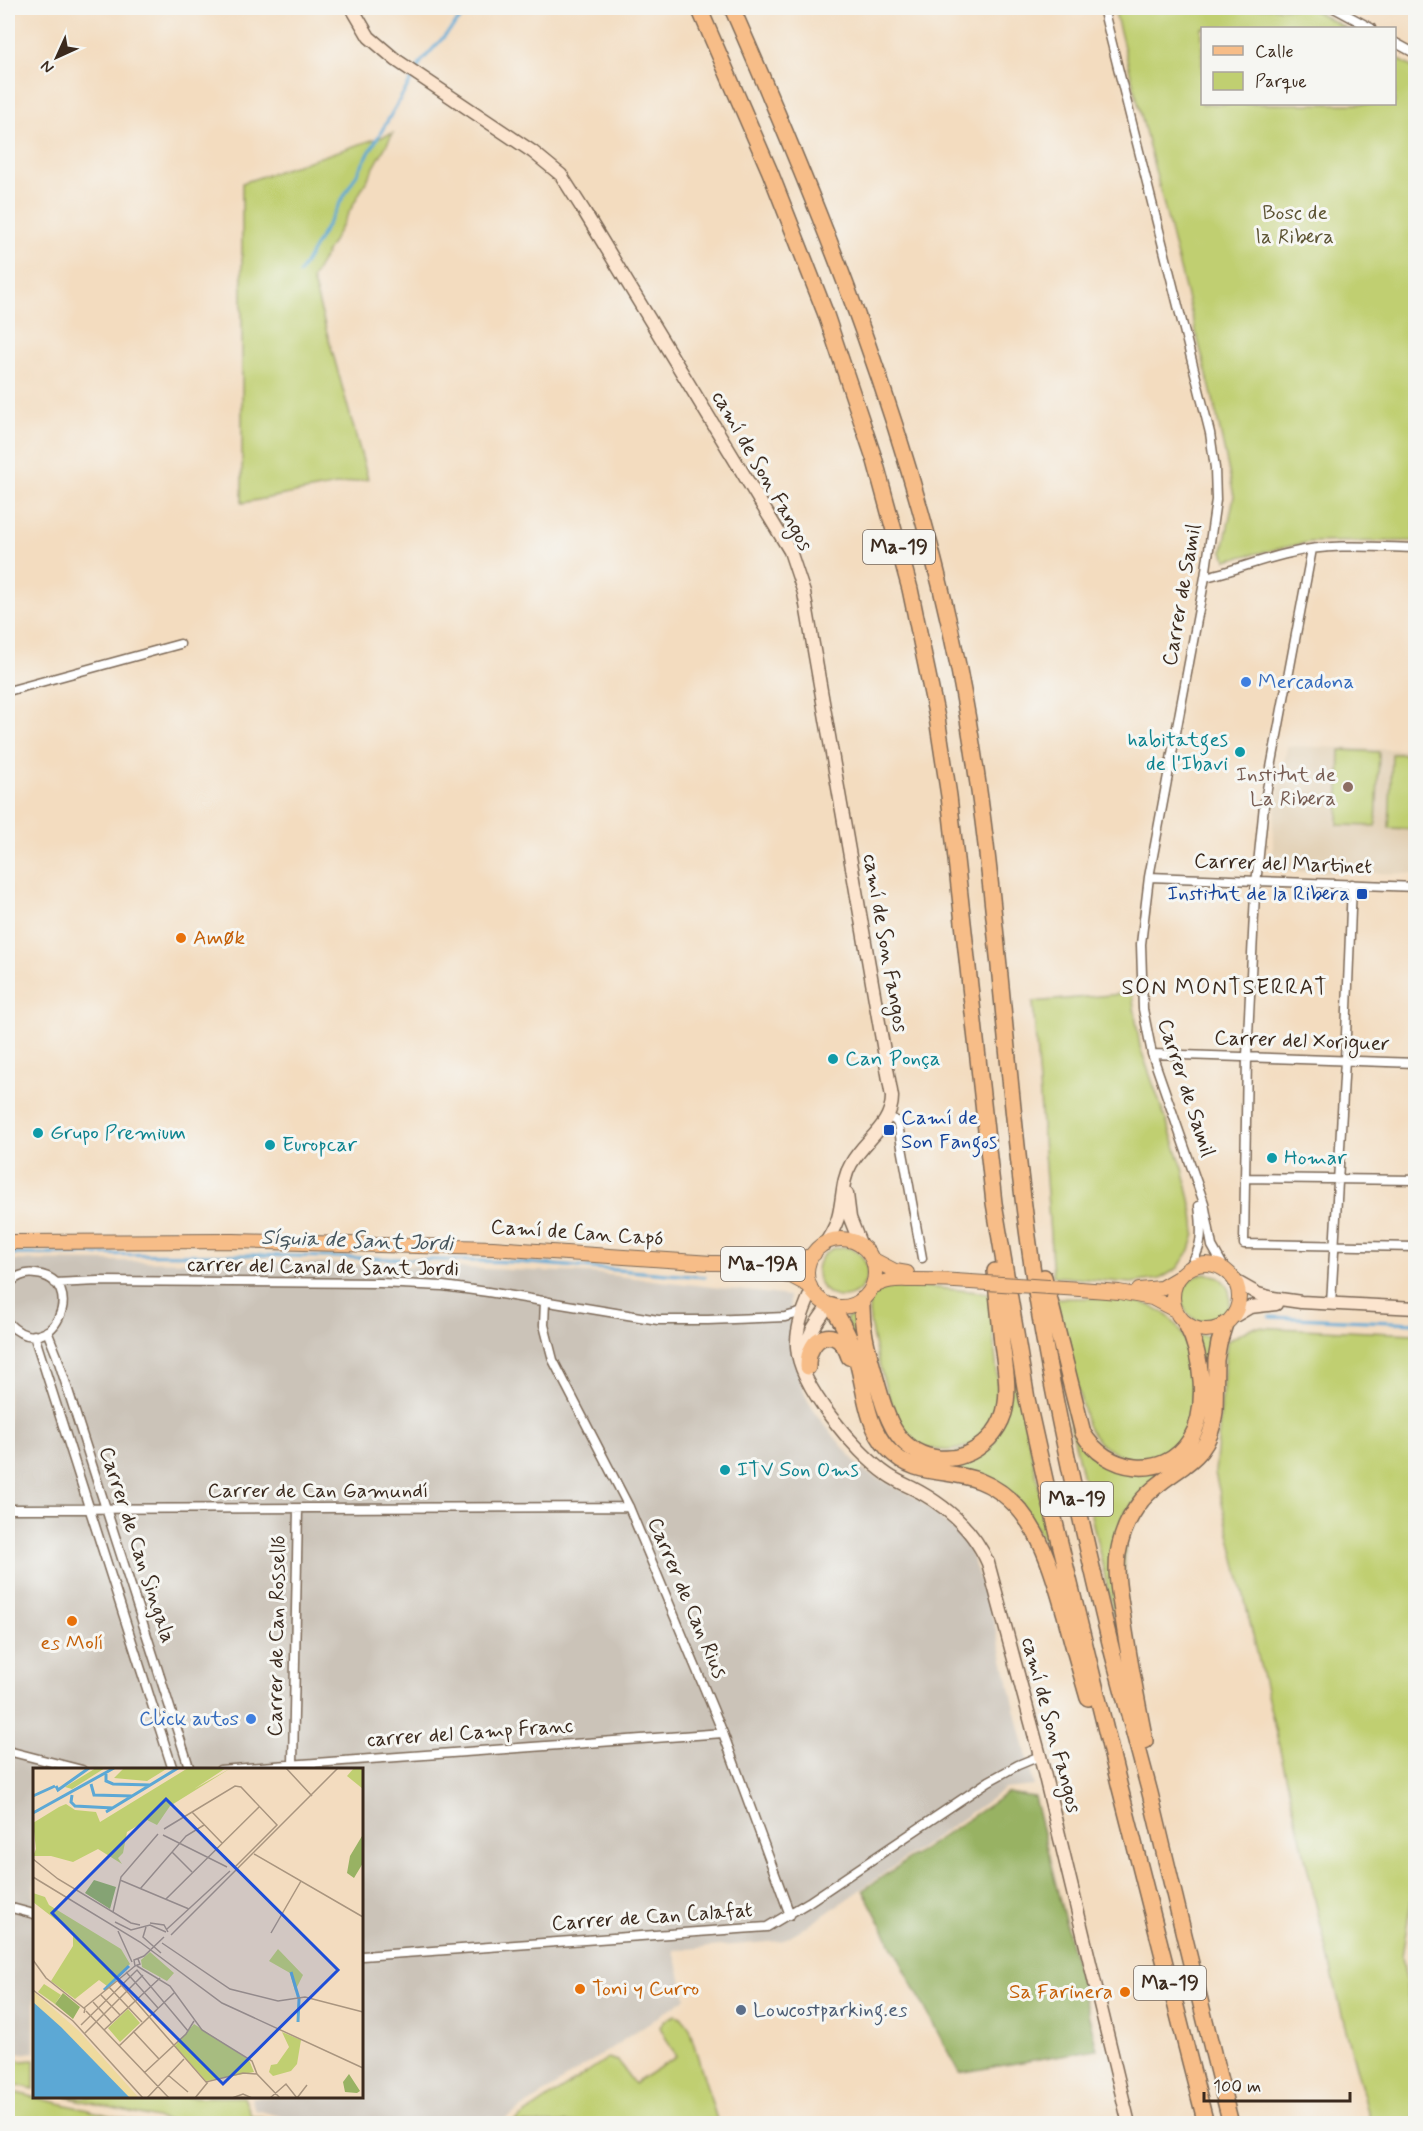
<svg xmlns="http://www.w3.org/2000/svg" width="1423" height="2131" font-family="Mynerve,sans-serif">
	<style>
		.built { fill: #e1ceb1 }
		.industrial { fill: #cbc3b8 }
		.green { fill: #c0cf71; stroke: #7e7c48; stroke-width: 1.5 }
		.forest { fill: #98b263; stroke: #6a6e40; stroke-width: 1.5 }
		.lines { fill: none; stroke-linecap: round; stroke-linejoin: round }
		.stream { stroke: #5ca8d5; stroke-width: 3 }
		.street-casing { stroke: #7b6856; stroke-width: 11 }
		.secondary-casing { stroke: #7b6856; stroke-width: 15 }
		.primary-casing { stroke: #7b6856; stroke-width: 16 }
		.highway-casing { stroke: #7b6856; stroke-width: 18 }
		.street { stroke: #fff; stroke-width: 8 }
		.secondary { stroke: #fce5cf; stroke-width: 12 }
		.primary { stroke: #f7bd88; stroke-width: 14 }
		.highway { stroke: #f7bd88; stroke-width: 15 }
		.primary-bridge-casing { stroke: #7b6856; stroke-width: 16; stroke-linecap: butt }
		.primary-bridge { stroke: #f7bd88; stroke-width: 14 }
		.shop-dot { fill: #3f7fe0; stroke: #f6f6f2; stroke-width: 2 }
		.culture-dot { fill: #0f9aa8; stroke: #f6f6f2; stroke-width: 2 }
		.education-dot { fill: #8d6e63; stroke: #f6f6f2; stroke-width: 2 }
		.transit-dot { fill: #1a4fb4; stroke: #f6f6f2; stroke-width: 2 }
		.food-dot { fill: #e8710a; stroke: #f6f6f2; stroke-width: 2 }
		.service-dot { fill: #5c6f8a; stroke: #f6f6f2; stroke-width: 2 }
		.labels { text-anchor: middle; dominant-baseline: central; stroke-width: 6; stroke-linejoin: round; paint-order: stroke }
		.shield { fill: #f6f6f2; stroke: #73675e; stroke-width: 1.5 }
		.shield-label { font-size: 20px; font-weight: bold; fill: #3b2a1e }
		.park-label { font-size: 21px; fill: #5c5333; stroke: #f6f6f2 }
		.street-label { font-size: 21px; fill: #3b2a1e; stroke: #f6f6f2 }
		.shop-label { font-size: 21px; fill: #366cbe; stroke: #f6f6f2; text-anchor: start }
		.culture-label { font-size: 21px; fill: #0d838f; stroke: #f6f6f2; text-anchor: start }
		.education-label { font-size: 21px; fill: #785e54; stroke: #f6f6f2; text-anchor: end }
		.transit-label { font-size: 21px; fill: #164399; stroke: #f6f6f2; text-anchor: end }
		.food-label { font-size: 21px; fill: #c56008; stroke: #f6f6f2; text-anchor: start }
		.service-label { font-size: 21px; fill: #4e5e75; stroke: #f6f6f2; text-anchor: start }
		.neighbourhood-label { font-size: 22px; letter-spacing: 1.5px; fill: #3b2a1e; stroke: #f6f6f2 }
		.water-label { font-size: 22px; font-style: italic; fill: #47565e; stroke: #f6f6f2 }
		.inset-river { fill: none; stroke: #5ca8d5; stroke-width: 3 }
		.inset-road { fill: none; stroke: #a9957f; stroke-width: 1.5 }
		.view { fill: #1d4ed8; fill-opacity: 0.15; stroke: #1d4ed8; stroke-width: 3 }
		.inset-edge { fill: none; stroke: #3b2a1e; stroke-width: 3 }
	</style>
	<rect width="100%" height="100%" fill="#f6f6f2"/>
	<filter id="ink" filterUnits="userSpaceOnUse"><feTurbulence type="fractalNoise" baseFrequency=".0167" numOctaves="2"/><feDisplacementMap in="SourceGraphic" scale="12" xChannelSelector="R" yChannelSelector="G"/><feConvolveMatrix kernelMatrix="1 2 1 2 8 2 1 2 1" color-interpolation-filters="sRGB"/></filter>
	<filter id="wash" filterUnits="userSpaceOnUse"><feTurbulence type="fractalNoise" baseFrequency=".008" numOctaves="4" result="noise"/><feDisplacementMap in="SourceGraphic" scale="24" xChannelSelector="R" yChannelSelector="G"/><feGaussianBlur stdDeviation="1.35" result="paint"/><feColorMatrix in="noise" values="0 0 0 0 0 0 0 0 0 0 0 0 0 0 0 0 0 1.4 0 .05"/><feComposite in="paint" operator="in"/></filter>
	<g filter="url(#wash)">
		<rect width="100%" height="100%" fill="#f3dcbf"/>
		<!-- built -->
		<path class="built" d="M 1287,746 L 1415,750 L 1415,874 L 1273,871 L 1273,824 Z"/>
		<!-- industrial -->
		<path class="industrial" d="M 8,1260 L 327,1263 L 592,1273 L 789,1296 L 800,1381 L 808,1401 L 819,1418 L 862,1470 L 917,1498 L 966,1541 L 991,1610 L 1034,1786 L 1005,1789 L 811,1924 L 781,1941 L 674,1950 L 686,1998 L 499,2123 L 312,2124 L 255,2110 L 251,2097 L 362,2096 L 362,1770 L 34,1770 L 34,2052 L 22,2054 L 8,2051 Z"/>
		<!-- green -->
		<path class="green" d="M 1114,8 L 1309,8 L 1346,28 L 1202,28 L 1202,104 L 1394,104 L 1395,57 L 1415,69 L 1415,541 L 1310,542 L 1226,560 L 1223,551 L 1234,496 L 1215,407 Z
			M 393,133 L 312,279 L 368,479 L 242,503 L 242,183 Z
			M 1340,750 L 1379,752 L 1376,826 L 1338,825 Z
			M 1392,754 L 1415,754 L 1415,829 L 1389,828 Z
			M 1132,993 L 1140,1047 L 1183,1168 L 1193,1213 L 1195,1234 L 1190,1250 L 1178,1268 L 1160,1279 L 1131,1283 L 1053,1276 L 1033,1002 Z
			M817 1272a25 25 0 1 1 50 0a25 25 0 1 1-50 0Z
			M1182 1298a24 24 0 1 1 48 0a24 24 0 1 1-48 0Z
			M 896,1284 L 989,1293 C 991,1313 993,1333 995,1353 C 999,1390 1005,1437 958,1449 C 940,1453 920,1448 907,1436 C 893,1422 863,1318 870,1300 C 875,1290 887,1288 896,1284 Z
			M 1055,1298 C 1082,1299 1128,1295 1151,1306 C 1188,1322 1192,1356 1192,1391 C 1192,1403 1193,1416 1188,1427 C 1177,1453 1146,1468 1119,1455 C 1104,1448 1094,1440 1087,1425 Z
			M 855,1316 L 880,1415 L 927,1461 L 995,1442 L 1010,1355 L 1054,1556 L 1018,1500 L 926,1465 L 897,1449 L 881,1427 L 846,1318 Z
			M 1253,1327 L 1415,1334 L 1416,1873 L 1402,1956 L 1415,2041 L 1415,2123 L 1371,2123 L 1342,2015 L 1215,1473 L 1227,1341 Z
			M 1198,1335 L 1214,1337 L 1209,1350 L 1209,1409 L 1205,1430 L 1195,1447 L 1126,1511 L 1122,1653 L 1065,1399 L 1068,1398 L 1073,1420 L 1121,1471 L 1193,1445 Z
			M 675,2015 L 681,2017 L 688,2025 L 718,2123 L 512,2123 L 608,2058 L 618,2061 L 634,2084 L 676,2057 L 660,2027 L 663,2022 Z
			M 8,2058 L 22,2061 L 34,2060 L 34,2089 L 8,2083 Z
			M 8,2091 L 142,2123 L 8,2123 Z
			M 66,2097 L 244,2097 L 251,2115 L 279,2123 L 178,2123 Z"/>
		<!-- forest -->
		<path class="forest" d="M 1007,1793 L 1034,1797 L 1097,2049 L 959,2073 L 863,1890 Z"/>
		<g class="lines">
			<!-- stream -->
			<path class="stream" d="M 417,70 L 421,62 L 470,8
				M 299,274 L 414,75
				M 8,1254 L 255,1255 L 516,1262 L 705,1277
				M 1270,1317 L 1416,1323"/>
		</g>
	</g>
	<g filter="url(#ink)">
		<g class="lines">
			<defs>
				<path id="street" d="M 1103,8 L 1210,433 L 1215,468 L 1216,500 L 1205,577 L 1149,877 L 1141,944 L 1143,1009 L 1152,1054 L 1204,1203 L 1212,1246 L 1225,1269
					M 1334,8 L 1371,28
					M 1394,42 L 1416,54
					M 1312,549 L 1264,805 L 1255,894 L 1247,1056 L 1244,1244 L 1416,1247
					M 1205,577 C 1234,571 1261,559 1290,553 C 1331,543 1374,547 1416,548
					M 8,691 L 180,644
					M 1149,877 L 1416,887
					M 1152,1054 L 1416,1063
					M 888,1116 L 896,1121 L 898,1125 L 922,1258
					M 1245,1178 L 1416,1180
					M 1186,1270 C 1204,1251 1202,1229 1199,1206
					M 55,1283 L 98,1281 L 380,1283 L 443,1286 L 488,1292 L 658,1320 L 708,1320 L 785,1317 L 803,1312
					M 8,1286 C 14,1277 25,1272 36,1274 C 90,1280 52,1368 8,1323
					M 545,1301 L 544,1325 L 553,1360 L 629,1507 L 723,1733 L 790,1915
					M 1331,1304 L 1345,1060 L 1352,884
					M 47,1331 L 57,1356 L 190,1770
					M 34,1335 L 173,1770
					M 8,1509 L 629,1507
					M 8,1751 L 82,1770
					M 293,1763 L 298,1509
					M 220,1770 L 723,1733
					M 8,1907 L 34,1914
					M 362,1956 L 767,1927 L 809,1902 L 989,1781 L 1018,1765 L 1040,1756"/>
				<path id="secondary" d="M 352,8 L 369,37 L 396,60 L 533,152 L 561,175 L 584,211 L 790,551 L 804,593 L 892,1097 C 892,1126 864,1140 851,1164 C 842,1179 843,1197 839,1214 C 837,1225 831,1234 825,1244
					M 847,1194 L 850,1218 L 861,1246
					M 1235,1281 L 1258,1294 L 1273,1298 L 1301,1302 L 1416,1308
					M 812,1290 C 804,1309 796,1327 797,1347 C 799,1386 856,1453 888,1475 C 898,1482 909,1486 920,1492 C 950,1509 974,1531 988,1563 L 1040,1756 L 1129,2124
					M 1233,1317 L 1250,1307 L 1276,1304
					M 806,1359 C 803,1338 818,1321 829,1305"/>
				<path id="primary" d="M807 1273a34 34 0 1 1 68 0a34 34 0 1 1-68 0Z
					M 8,1242 L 233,1241 L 493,1248 L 711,1263 C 750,1262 777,1271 814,1254
					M 872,1259 L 895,1271 L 907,1273
					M1173 1297a33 33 0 1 1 66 0a33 33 0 1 1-66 0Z
					M 763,1272 L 791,1276 L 810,1286
					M 872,1287 C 890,1278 897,1280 915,1280 C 929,1280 941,1280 955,1281
					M 1080,1289 L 1119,1292 L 1152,1298 L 1175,1310
					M 1139,1290 L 1161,1288 L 1178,1278"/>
				<path id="highway" d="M 699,8 L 770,172 L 825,312 L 875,461 L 910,589 L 937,718 L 949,796 L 994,1203 L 1027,1399 L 1050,1502 L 1120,1788 L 1206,2124
					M 732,8 C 826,222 913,439 959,670 C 1002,889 1004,1114 1043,1334 C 1062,1442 1087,1549 1113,1655 C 1125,1701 1138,1747 1150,1793 C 1176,1903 1203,2014 1231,2124
					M 1044,1277 L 1083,1433 C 1105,1472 1164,1482 1190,1440 C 1209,1409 1202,1354 1186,1324
					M 862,1300 C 861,1326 867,1348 874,1372 C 884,1407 891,1449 933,1457 C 943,1459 954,1459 964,1455 C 983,1448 998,1432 1004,1413 C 1010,1391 1005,1366 1002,1344 C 1000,1320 997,1295 995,1271
					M 832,1306 C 840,1320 849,1334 854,1350 C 865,1383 864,1423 888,1449 C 915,1478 947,1468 980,1481 C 1035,1503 1050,1564 1065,1615 C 1072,1643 1080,1670 1088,1698
					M 808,1367 C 807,1335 838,1323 849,1357
					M 1145,1741 C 1137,1700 1129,1660 1123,1618 C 1120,1597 1115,1576 1118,1554 C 1121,1535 1129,1516 1142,1500 C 1172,1465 1209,1467 1215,1412 L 1216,1360 L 1219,1343 L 1225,1324"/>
			</defs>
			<!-- street casing -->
			<use href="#street" class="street-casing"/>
			<!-- secondary casing -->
			<use href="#secondary" class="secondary-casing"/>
			<!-- primary casing -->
			<use href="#primary" class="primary-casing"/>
			<!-- highway casing -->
			<use href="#highway" class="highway-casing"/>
			<!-- street -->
			<use href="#street" class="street"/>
			<!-- secondary -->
			<use href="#secondary" class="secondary"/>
			<!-- primary -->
			<use href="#primary" class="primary"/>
			<!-- highway -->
			<use href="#highway" class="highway"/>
			<defs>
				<path id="primary-bridge" d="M 955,1281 L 1080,1289"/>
			</defs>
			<!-- primary-bridge casing -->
			<use href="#primary-bridge" class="primary-bridge-casing"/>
			<!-- primary-bridge -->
			<use href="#primary-bridge" class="primary-bridge"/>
		</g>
	</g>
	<!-- markers -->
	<g class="shop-dot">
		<circle cx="1246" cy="682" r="6"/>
		<circle cx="251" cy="1719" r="6"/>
	</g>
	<g class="culture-dot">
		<circle cx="1240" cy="752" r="6"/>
		<circle cx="833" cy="1059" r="6"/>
		<circle cx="38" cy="1133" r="6"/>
		<circle cx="270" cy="1145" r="6"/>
		<circle cx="1272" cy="1158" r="6"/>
		<circle cx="725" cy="1470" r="6"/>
	</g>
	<circle class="education-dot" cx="1348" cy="787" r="6"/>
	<g class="transit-dot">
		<rect x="1356" y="888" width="12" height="12" rx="3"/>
		<rect x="883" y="1124" width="12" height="12" rx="3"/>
	</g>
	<g class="food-dot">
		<circle cx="181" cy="938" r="6"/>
		<circle cx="72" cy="1621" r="6"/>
		<circle cx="580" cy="1989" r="6"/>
		<circle cx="1125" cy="1992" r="6"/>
	</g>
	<circle class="service-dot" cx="741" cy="2010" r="6"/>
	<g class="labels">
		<!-- shield labels -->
		<g class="shield">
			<rect x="863" y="530" width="72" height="34" rx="4.5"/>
			<rect x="721" y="1247" width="84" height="34" rx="4.5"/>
			<rect x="1041" y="1482" width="72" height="34" rx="4.5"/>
			<rect x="1134" y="1966" width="72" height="34" rx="4.5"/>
		</g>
		<g class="shield-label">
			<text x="899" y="547">Ma-19</text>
			<text x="763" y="1264">Ma-19A</text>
			<text x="1077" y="1499">Ma-19</text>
			<text x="1170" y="1983">Ma-19</text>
		</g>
		<!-- park labels -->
		<g class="park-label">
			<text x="1295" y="213">Bosc de<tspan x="1295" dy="24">la Ribera</tspan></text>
		</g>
		<!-- street labels -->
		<g class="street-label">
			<text transform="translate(762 471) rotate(60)">camí de Son Fangos</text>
			<text transform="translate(1182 595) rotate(-80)">Carrer de Samil</text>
			<text transform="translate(1283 864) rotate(2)">Carrer del Martinet</text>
			<text transform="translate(885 943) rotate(80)">camí de Son Fangos</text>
			<text transform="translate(1302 1041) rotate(2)">Carrer del Xoriguer</text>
			<text transform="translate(1186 1088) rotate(72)">Carrer de Samil</text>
			<text transform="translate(577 1233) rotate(4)">Camí de Can Capó</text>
			<text transform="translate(323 1267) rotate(1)">carrer del Canal de Sant Jordi</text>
			<text x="318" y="1491">Carrer de Can Gamundí</text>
			<text transform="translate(137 1545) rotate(72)">Carrer de Can Singala</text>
			<text transform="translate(687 1598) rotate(67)">Carrer de Can Rius</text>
			<text transform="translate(277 1636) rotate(-89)">Carrer de Can Rosselló</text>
			<text transform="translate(1051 1725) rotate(75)">camí de Son Fangos</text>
			<text transform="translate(470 1733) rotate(-4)">carrer del Camp Franc</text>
			<text transform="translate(652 1917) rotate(-4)">Carrer de Can Calafat</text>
		</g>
		<!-- shop labels -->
		<g class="shop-label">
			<text x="1258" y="682">Mercadona</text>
			<text x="239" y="1719" text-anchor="end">Click autos</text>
		</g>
		<!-- culture labels -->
		<g class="culture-label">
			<text x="1228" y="740" text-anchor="end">habitatges<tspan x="1228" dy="24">de l'Ibavi</tspan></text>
			<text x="845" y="1059">Can Ponça</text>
			<text x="50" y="1133">Grupo Premium</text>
			<text x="282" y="1145">Europcar</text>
			<text x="1284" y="1158">Homar</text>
			<text x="737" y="1470">ITV Son Oms</text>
		</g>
		<!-- education labels -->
		<g class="education-label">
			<text x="1336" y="775">Institut de<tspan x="1336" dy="24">La Ribera</tspan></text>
		</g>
		<!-- transit labels -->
		<g class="transit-label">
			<text x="1350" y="894">Institut de la Ribera</text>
			<text x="901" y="1118" text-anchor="start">Camí de<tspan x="901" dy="24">Son Fangos</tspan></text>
		</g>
		<!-- food labels -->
		<g class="food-label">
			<text x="193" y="938">Amøk</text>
			<text x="72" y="1643" text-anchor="middle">es Molí</text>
			<text x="592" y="1989">Toni y Curro</text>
			<text x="1113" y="1992" text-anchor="end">Sa Farinera</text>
		</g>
		<!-- service labels -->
		<g class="service-label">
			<text x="753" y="2010">Lowcostparking.es</text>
		</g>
		<!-- neighbourhood labels -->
		<g class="neighbourhood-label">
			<text x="1225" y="988">SON MONTSERRAT</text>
		</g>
		<!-- water labels -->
		<g class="water-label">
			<text transform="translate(357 1241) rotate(2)">Síquia de Sant Jordi</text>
		</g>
	</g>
	<!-- overview -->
	<g transform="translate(33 1768)">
		<rect width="330" height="330" fill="#f3dcbf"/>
		<path d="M 63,0 L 72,0 L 39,21 L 32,19 ZM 91,0 L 135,0 L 114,13 L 81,10 ZM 155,0 L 193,0 L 161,21 L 198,0 L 137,38 L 124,57 L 114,52 L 94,64 L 90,85 L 85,90 L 89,96 L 65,81 L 40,94 L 18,88 L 0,88 L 3,81 L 0,55 L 26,39 L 33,36 L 42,42 L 63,44 L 67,54 ZM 321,0 L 330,0 L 330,21 L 314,8 ZM 0,125 L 12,129 L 16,137 L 88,181 L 97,196 L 74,218 L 66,212 L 42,231 L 18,213 L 40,178 L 40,165 L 0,134 ZM 245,181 L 270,207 L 262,223 L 257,205 L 236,193 ZM 117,184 L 141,205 L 134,213 L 109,199 L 108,192 ZM 11,216 L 28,227 L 22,236 L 5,224 ZM 95,241 L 107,255 L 87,274 L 75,260 ZM 161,256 L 216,292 L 221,304 L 173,313 L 142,278 ZM 249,264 L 268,272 L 264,296 L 258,303 L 240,308 L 236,304 L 238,297 L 244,296 L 256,279 Z" fill="#c0cf71"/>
		<path d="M 329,68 L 330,95 L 321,110 L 314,105 L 317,88 ZM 61,112 L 83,119 L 77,141 L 52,125 ZM 30,225 L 47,239 L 40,251 L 22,236 ZM 316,306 L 327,323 L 324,325 L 312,324 L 310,314 Z" fill="#98b263"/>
		<path d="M 0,223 L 46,263 L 106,330 L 97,330 L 0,234 Z" fill="#eeda9e"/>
		<path d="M 0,234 L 28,259 L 97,330 L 0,330 Z" fill="#5ca8d5"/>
		<path class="inset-river" d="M 73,6 L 73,13 L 80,16 L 118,17M 58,16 L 61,27 L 99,28M 23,18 L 25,22 L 56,0M 39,27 L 38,34 L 42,38 L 80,40M 0,28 L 22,18M 73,44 L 145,0M 0,45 L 81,0M 258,204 L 266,231 L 265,254M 71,222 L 96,198"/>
		<path class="inset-road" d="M 253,0 L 279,28M 159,44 L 189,75M 131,61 L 202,18 L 208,19 L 244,57 L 201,100M 130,67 L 194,99M 139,84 L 159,104M 221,86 L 330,149M 0,91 L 25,111 L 98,155 L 107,157M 0,109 L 107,174 L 189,235 L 330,300M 87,112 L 156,141M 107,121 L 153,68 L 171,57M 133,131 L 227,38M 80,144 L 88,109 L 125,66M 82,154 L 98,162 L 117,157 L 133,164M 117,155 L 131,157 L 135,164M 113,159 L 110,169 L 128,185M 134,161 L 197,103M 85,163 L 99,194M 238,165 L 268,113M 138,167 L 305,0M 129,175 L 197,221 L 245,233 L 272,229 L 330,244M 105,191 L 107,196 L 102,198 L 101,192 L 111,188 L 131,169M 0,192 L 13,210 L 52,241 L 51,245M 104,198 L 137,218 L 169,262 L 219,293 L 224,306 L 247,330M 93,204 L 125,240M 84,212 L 173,314 L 210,305 L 224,306M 76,219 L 109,254M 0,222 L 40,253 L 110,330M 68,227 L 87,247M 60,234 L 79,255M 51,240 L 102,198M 53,243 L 136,330M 48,257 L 104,202 L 155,263M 71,262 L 127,210M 100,263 L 126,291M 52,265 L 110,207M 86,278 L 142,224M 111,305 L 153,266 L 161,253M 135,307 L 155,324M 114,330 L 151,291M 162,330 L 175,314M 199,330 L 210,326 L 219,330M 237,330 L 253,316 L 264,330 L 274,317"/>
		<path class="view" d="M 133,31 L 305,202 L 190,316 L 19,145 Z"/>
		<rect width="330" height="330" class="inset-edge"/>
	</g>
	<!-- margin -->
	<rect width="1423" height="2131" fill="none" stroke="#f6f6f2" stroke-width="30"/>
	<!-- legend -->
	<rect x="1201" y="27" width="195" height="78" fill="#f6f6f2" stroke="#aba49d" stroke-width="1.5"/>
	<rect x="1213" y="46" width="30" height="9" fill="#f7bd88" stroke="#aba49d" stroke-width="1.5"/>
	<text x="1255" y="57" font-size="18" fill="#3b2a1e">Calle</text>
	<rect x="1213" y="72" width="30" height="18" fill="#c0cf71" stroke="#aba49d" stroke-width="1.5"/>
	<text x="1255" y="87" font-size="18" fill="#3b2a1e">Parque</text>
	<!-- north arrow -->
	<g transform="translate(57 57) rotate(225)" stroke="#f6f6f2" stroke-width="4.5" paint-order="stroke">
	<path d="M0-4.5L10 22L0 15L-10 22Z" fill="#3b2a1e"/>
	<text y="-9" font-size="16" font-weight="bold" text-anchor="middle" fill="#3b2a1e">N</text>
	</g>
	<!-- scale -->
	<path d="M1204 2092v9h146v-9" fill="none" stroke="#3b2a1e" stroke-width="3"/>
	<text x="1213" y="2092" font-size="18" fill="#3b2a1e" stroke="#f6f6f2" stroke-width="4.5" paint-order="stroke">100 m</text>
</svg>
